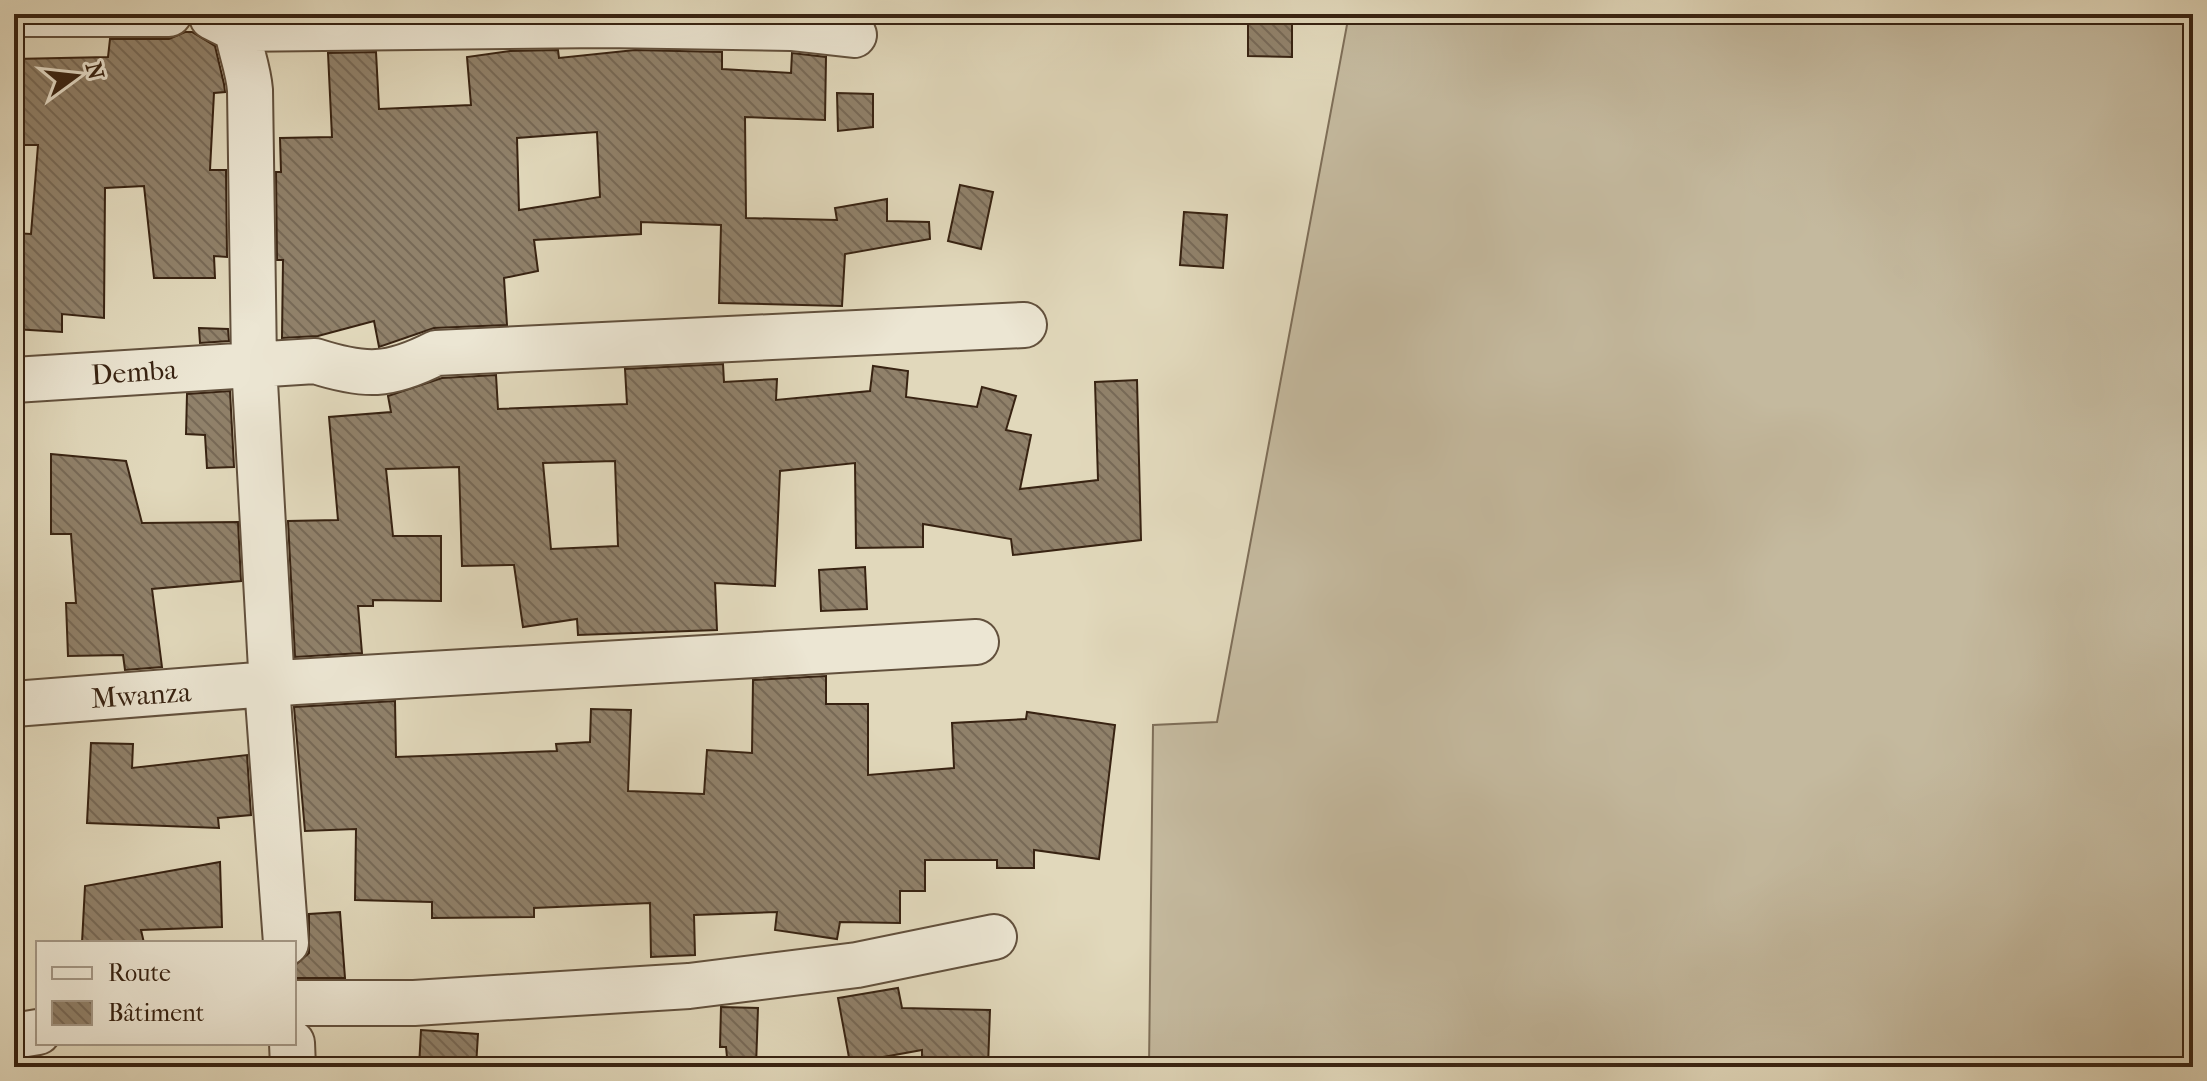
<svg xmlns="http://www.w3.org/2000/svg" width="2207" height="1081" font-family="'IM FELL French Canon',serif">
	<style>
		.garden { fill: #c4b99e; stroke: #7e6e58; stroke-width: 2 }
		.building { fill: url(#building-back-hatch); stroke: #382312; stroke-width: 2; fill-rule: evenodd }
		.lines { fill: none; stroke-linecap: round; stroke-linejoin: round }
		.minor-casing { stroke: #62503c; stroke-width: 48 }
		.minor { stroke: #ece6d3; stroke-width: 44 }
		.labels { text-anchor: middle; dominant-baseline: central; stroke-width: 7; stroke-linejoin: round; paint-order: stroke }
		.street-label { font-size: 28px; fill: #382312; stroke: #ece6d3 }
	</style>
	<defs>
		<pattern id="building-back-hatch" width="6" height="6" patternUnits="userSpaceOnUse" patternTransform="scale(2)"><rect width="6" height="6" fill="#90816a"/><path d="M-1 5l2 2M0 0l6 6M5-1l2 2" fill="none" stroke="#776956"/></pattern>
	</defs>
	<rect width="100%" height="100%" fill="#e1d8bb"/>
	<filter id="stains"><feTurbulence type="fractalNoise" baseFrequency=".0025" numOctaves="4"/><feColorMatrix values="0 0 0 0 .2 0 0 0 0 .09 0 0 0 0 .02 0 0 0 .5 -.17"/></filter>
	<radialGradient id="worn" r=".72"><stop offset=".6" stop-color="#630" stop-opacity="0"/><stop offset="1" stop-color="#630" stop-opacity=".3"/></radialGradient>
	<!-- garden -->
	<path class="garden" d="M 1349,14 L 2193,14 L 2193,1067 L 1149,1067 L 1153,725 L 1217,722 Z"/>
	<!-- building -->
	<path class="building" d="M 1248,14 L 1292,14 L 1292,57 L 1248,56 Z
		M 185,32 L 192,32 L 215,46 L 224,84 L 225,92 L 214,93 L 210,170 L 226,170 L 227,257 L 214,256 L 215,278 L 154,278 L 144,186 L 105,188 L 104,318 L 62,314 L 62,332 L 14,329 L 14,233 L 31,234 L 38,145 L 14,145 L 14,59 L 108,57 L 110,39 L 169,39 Z
		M 558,50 L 559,58 L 635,50 L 722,52 L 722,69 L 791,73 L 792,53 L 826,57 L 825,120 L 745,117 L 746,218 L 837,220 L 835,208 L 887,199 L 887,221 L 929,222 L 930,239 L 845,254 L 842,306 L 719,303 L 721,225 L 641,222 L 641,234 L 534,240 L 538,271 L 504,278 L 507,325 L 434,328 L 379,347 L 374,321 L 318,336 L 282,338 L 283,260 L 277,260 L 276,172 L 281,172 L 280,138 L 332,137 L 328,53 L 376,52 L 379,109 L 471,105 L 467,57 L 510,51 ZM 597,132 L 600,197 L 519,210 L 517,138 Z
		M 837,93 L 873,94 L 873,127 L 838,131 Z
		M 960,185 L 993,192 L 981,249 L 948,241 Z
		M 1184,212 L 1227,215 L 1223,268 L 1180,265 Z
		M 199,328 L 228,329 L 229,341 L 200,343 Z
		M 723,364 L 724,382 L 777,379 L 776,400 L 870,391 L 873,366 L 908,371 L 906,397 L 977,407 L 982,387 L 1016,396 L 1006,430 L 1031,435 L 1020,489 L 1098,480 L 1095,382 L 1137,380 L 1141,540 L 1013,555 L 1011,539 L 923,524 L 923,547 L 856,548 L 855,463 L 780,471 L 775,586 L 715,583 L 717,630 L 578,635 L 577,619 L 523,627 L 514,565 L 462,566 L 459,467 L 386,469 L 393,536 L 441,536 L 441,601 L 373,600 L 373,606 L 358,606 L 362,653 L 295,657 L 288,521 L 338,520 L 329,417 L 391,412 L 388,396 L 442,378 L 496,375 L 498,409 L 627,404 L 625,369 ZM 615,461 L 618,546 L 551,549 L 543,463 Z
		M 230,391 L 234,467 L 207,468 L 205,435 L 186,434 L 187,394 Z
		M 51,454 L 126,461 L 142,523 L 238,522 L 241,581 L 152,589 L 162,667 L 125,670 L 123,655 L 68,656 L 66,603 L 76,603 L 71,534 L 51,534 Z
		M 865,567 L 867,609 L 821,611 L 819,570 Z
		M 826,676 L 826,704 L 868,704 L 868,775 L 954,768 L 952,723 L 1026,719 L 1027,712 L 1115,725 L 1099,859 L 1034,850 L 1034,868 L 997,868 L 997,860 L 925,860 L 925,891 L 900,891 L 900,923 L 840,922 L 837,939 L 775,930 L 777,912 L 694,915 L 695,955 L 651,957 L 650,903 L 534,908 L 534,917 L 432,918 L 432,902 L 355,900 L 356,829 L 305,831 L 294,707 L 395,701 L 396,757 L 557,751 L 556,744 L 590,742 L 591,709 L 631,710 L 628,791 L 704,794 L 707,750 L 752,753 L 753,680 Z
		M 91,743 L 133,744 L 132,768 L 247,755 L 251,815 L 218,818 L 219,828 L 87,823 Z
		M 220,862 L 222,927 L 141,930 L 144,943 L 82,943 L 85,886 Z
		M 340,912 L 345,978 L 294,978 L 294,966 L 309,953 L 309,914 Z
		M 898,988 L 902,1008 L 990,1010 L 988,1067 L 922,1067 L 922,1050 L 850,1063 L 838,998 Z
		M 721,1007 L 758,1008 L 756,1067 L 728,1067 L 726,1047 L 720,1047 Z
		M 421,1030 L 478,1034 L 476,1067 L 419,1067 Z"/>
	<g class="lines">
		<defs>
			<path id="minor" d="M 14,14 L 169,14
				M 235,14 C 236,40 248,64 250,90 L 254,364 L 271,669 L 267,686 L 286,943
				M 212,17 L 236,29 L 604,25 L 791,28 L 854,35
				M 14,380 L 315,361 C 365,377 389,377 436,353 L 1024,325
				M 14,704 L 295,682 L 976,642
				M 294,1003 L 414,1003 L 689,986 L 857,965 L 994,937
				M 14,1036 L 38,1032
				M 292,1043 L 293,1067"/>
		</defs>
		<!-- minor casing -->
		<use href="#minor" class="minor-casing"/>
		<!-- minor -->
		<use href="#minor" class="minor"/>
	</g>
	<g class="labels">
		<!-- street labels -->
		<g class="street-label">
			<text transform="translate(134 372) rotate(-4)">Demba</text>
			<text transform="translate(141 695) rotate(-4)">Mwanza</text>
		</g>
	</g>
	<!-- margin -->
	<rect width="2207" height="1081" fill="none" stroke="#e1d8bb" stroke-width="48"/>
	<rect x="16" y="16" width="2175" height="1049" fill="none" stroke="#382312" stroke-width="4"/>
	<rect x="24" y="24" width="2159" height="1033" fill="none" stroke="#382312" stroke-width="2"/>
	<!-- legend -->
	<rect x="36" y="941" width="260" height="104" fill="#ece6d3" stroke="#a49886" stroke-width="2"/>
	<rect x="52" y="967" width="40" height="12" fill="#ece6d3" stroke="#a49886" stroke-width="2"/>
	<text x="108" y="981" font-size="24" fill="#382312">Route</text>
	<rect x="52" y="1001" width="40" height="24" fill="url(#building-back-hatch)" stroke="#a49886" stroke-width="2"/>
	<text x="108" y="1021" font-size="24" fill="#382312">Bâtiment</text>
	<!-- north arrow -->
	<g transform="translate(76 76) rotate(75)" stroke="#ece6d3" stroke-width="6" paint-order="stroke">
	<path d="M0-6L14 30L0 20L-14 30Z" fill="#382312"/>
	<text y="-12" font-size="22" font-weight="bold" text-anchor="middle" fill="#382312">N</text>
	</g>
	<rect width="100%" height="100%" filter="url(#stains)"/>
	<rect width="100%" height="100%" fill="url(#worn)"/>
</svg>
